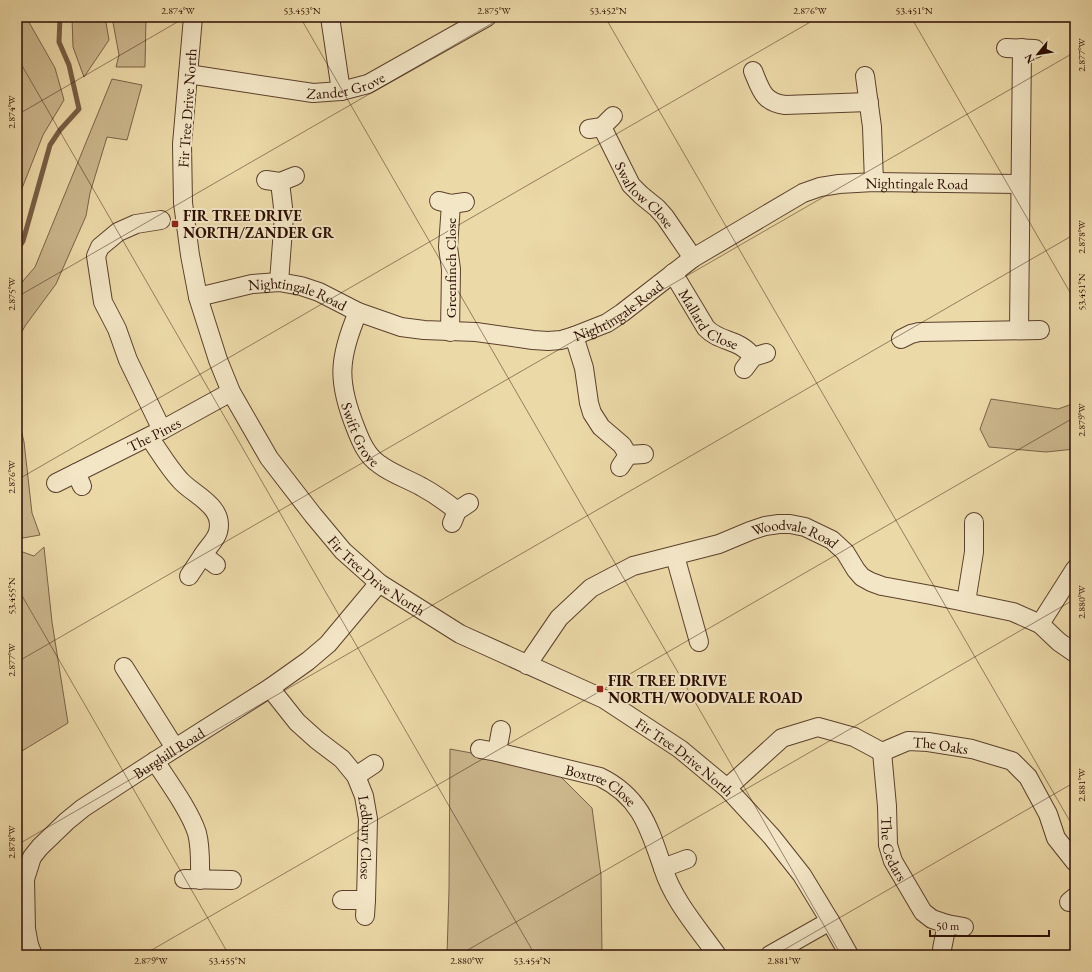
<svg xmlns="http://www.w3.org/2000/svg" width="1092" height="972" font-family="'EB Garamond',serif">
	<style>
		.green { fill: #cbb68c; stroke: #7b6247 }
		.lines { fill: none; stroke-linecap: round; stroke-linejoin: round }
		.stream { stroke: #775e44; stroke-width: 5 }
		.minor-casing { stroke: #5b402c; stroke-width: 20 }
		.minor { stroke: #f3e6c6; stroke-width: 18 }
		.ticks { fill: none; stroke: #2b0d02; stroke-width: 1; stroke-opacity: 0.45 }
		.poi-dot { fill: #8f2418; stroke: #f3e6c6; stroke-width: 1.5 }
		.labels { text-anchor: middle; dominant-baseline: central; stroke-width: 4; stroke-linejoin: round; paint-order: stroke }
		.street-label { font-size: 15px; fill: #2b0d02; stroke: #f3e6c6 }
		.poi-label { font-size: 15px; font-weight: bold; fill: #2b0d02; stroke: #f3e6c6; text-anchor: start }
		.neatline { fill: none; stroke: #2b0d02; stroke-width: 1.5 }
		.ticks-label { font-size: 10px; text-anchor: middle; fill: #2b0d02 }
	</style>
	<rect width="100%" height="100%" fill="#ecd9a8"/>
	<filter id="stains"><feTurbulence type="fractalNoise" baseFrequency=".005" numOctaves="4"/><feColorMatrix values="0 0 0 0 .2 0 0 0 0 .09 0 0 0 0 .02 0 0 0 .5 -.17"/></filter>
	<radialGradient id="worn" r=".72"><stop offset=".6" stop-color="#630" stop-opacity="0"/><stop offset="1" stop-color="#630" stop-opacity=".3"/></radialGradient>
	<!-- green -->
	<path class="green" d="M 17,17 L 26,17 L 55,68 L 64,100 L 43,135 L 17,201 Z
		M 72,17 L 105,17 L 109,40 L 84,77 L 73,47 Z
		M 112,17 L 146,17 L 145,67 L 116,67 L 119,55 Z
		M 112,79 L 142,85 L 127,140 L 107,137 L 90,193 L 86,216 L 56,284 L 25,326 L 17,341 L 17,288 L 35,267 Z
		M 991,399 L 1058,409 L 1075,403 L 1075,449 L 1046,452 L 989,447 L 980,429 Z
		M 17,413 L 24,442 L 32,513 L 40,535 L 23,538 L 17,530 Z
		M 44,547 L 52,622 L 68,723 L 17,754 L 17,550 L 34,556 Z
		M 450,749 L 552,768 L 592,808 L 601,875 L 602,955 L 447,955 L 449,890 Z"/>
	<g class="lines">
		<!-- stream -->
		<path class="stream" d="M 17,250 L 23,241 L 50,145 L 60,130 L 79,109 L 69,65 L 59,42 L 60,17"/>
		<defs>
			<g id="minor">
				<path id="s1" d="M 193,17 L 182,144 L 183,203 L 190,255 L 198,297 L 218,360 L 231,392 L 269,458 L 313,515 L 343,551 L 379,583 L 460,634 L 604,699 L 680,749 L 727,788 L 772,837 L 802,875 L 830,921 L 849,955"/>
				<path d="M 330,17 L 341,91"/>
				<path d="M 1006,48 L 1035,49"/>
				<path d="M 753,71 C 761,90 763,102 785,105 L 869,102"/>
				<path id="s2" d="M 188,74 L 313,93 L 341,91 L 368,84 L 487,17"/>
				<path d="M 865,76 L 872,127 L 874,182"/>
				<path id="s3" d="M 602,127 L 631,185 L 641,195 L 657,208 L 665,217 L 693,258"/>
				<path d="M 589,129 L 602,127 L 613,116"/>
				<path d="M 266,180 L 280,182 L 295,176"/>
				<path d="M 439,201 L 451,204 L 465,202"/>
				<path d="M 161,220 L 136,224 L 118,232 L 100,247 L 96,256 L 103,302 L 117,329 L 128,360 L 162,430"/>
				<path id="s4" d="M 673,273 L 706,328 C 720,343 739,338 753,357"/>
				<path d="M 279,282 L 284,216 L 280,182"/>
				<path id="s5" d="M 198,297 L 252,284 L 279,282 L 301,286 L 319,292 L 358,312 L 401,327 L 424,330 L 476,332 L 533,340 L 548,341 L 561,340 L 574,336 L 607,323 L 622,313 L 693,258 L 803,193 L 820,187 L 839,184 L 874,182 L 1020,184"/>
				<path id="s6" d="M 358,312 C 338,359 337,382 356,429 C 361,442 367,456 379,464 C 392,474 408,479 422,487 C 435,494 446,502 457,511"/>
				<path d="M 1019,330 L 1022,48"/>
				<path d="M 450,332 L 451,269 L 448,247 L 451,204"/>
				<path d="M 574,336 L 584,368 L 589,403 L 592,413 L 601,427 L 622,445 L 628,455"/>
				<path d="M 901,339 L 911,334 L 919,332 L 1040,330"/>
				<path d="M 744,369 L 753,357 L 766,353"/>
				<path d="M 149,437 C 159,451 168,467 180,480 C 193,495 225,506 218,532 C 216,540 207,548 203,555"/>
				<path d="M 620,467 L 628,455 L 644,454"/>
				<path id="s7" d="M 76,473 L 162,430 L 231,392"/>
				<path d="M 56,483 L 76,473 L 82,486"/>
				<path d="M 452,523 L 457,511 L 469,503"/>
				<path d="M 675,556 L 699,642"/>
				<path d="M 189,576 L 203,555 L 216,565"/>
				<path d="M 966,602 L 974,552 L 974,522"/>
				<path d="M 1040,624 L 1075,569"/>
				<path id="s8" d="M 527,665 L 559,618 L 591,588 L 633,566 L 719,544 L 750,531 L 765,526 L 779,524 L 790,524 L 805,527 L 832,540 L 845,552 L 856,570 L 862,577 L 871,582 L 882,586 L 931,595 L 1013,612 L 1040,624 L 1059,642 L 1075,653"/>
				<path d="M 124,667 L 175,748"/>
				<path d="M 270,688 L 297,722 L 317,740 L 342,759 L 356,776 L 374,764"/>
				<path d="M 480,749 L 497,752 L 501,730"/>
				<path id="s9" d="M 497,752 L 600,777 C 641,797 649,828 663,868"/>
				<path id="s10" d="M 882,752 L 908,741 L 928,742 L 972,749 L 1012,761 L 1028,777 L 1048,814 L 1056,838 L 1075,862"/>
				<path id="s11" d="M 882,752 L 887,806 L 888,845 L 893,861 L 923,912 L 932,919 L 947,924"/>
				<path d="M 155,761 C 168,781 190,811 197,833 C 201,848 200,864 200,880"/>
				<path id="s12" d="M 356,776 L 364,796 L 368,819 L 366,900"/>
				<path d="M 727,788 L 782,738 L 818,727 L 854,737 L 882,752"/>
				<path d="M 687,859 L 663,868 C 673,900 697,927 717,955"/>
				<path d="M 184,879 L 232,880"/>
				<path d="M 342,900 L 366,900 L 365,916"/>
				<path d="M 1069,902 L 1075,897"/>
				<path d="M 942,949 L 947,924 L 964,927"/>
				<path id="s13" d="M 33,955 L 29,945 L 26,929 L 25,879 L 32,857 L 40,847 L 67,821 L 83,808 L 155,761 L 270,688 L 308,661 L 328,644 L 379,583"/>
				<path d="M 770,955 L 830,921"/>
			</g>
		</defs>
		<!-- minor casing -->
		<use href="#minor" class="minor-casing"/>
		<!-- minor -->
		<use href="#minor" class="minor"/>
	</g>
	<!-- ticks -->
	<path class="ticks" d="M 300,17 L 841,955M 605,17 L 1075,830M 911,17 L 1075,301M 17,57 L 535,955M 17,115 L 186,17M 17,297 L 503,17M 17,480 L 819,17M 17,587 L 229,955M 17,662 L 1075,52M 17,845 L 1075,234M 143,955 L 1075,417M 459,955 L 1075,599M 775,955 L 1075,782"/>
	<!-- markers -->
	<g class="poi-dot">
		<rect x="171" y="220" width="8" height="8" rx="2"/>
		<rect x="596" y="685" width="8" height="8" rx="2"/>
	</g>
	<g class="labels">
		<!-- street labels -->
		<g class="street-label">
			<text stroke="none"><textPath href="#s2" startOffset="160">Zander Grove</textPath></text>
			<text transform="translate(187 108) rotate(-86)">Fir Tree Drive North</text>
			<text stroke="none"><textPath href="#s5" startOffset="774">Nightingale Road</textPath></text>
			<text stroke="none"><textPath href="#s3" startOffset="81">Swallow Close</textPath></text>
			<text transform="translate(450 268) rotate(-90)">Greenfinch Close</text>
			<text stroke="none"><textPath href="#s5" startOffset="103">Nightingale Road</textPath></text>
			<text stroke="none"><textPath href="#s5" startOffset="439">Nightingale Road</textPath></text>
			<text stroke="none"><textPath href="#s4" startOffset="60">Mallard Close</textPath></text>
			<text stroke="none"><textPath href="#s6" startOffset="128">Swift Grove</textPath></text>
			<text stroke="none"><textPath href="#s7" startOffset="87">The Pines</textPath></text>
			<text stroke="none"><textPath href="#s8" startOffset="318">Woodvale Road</textPath></text>
			<text stroke="none"><textPath href="#s1" startOffset="619">Fir Tree Drive North</textPath></text>
			<text stroke="none"><textPath href="#s10" startOffset="61">The Oaks</textPath></text>
			<text stroke="none"><textPath href="#s13" startOffset="273">Burghill Road</textPath></text>
			<text stroke="none"><textPath href="#s1" startOffset="979">Fir Tree Drive North</textPath></text>
			<text stroke="none"><textPath href="#s9" startOffset="110">Boxtree Close</textPath></text>
			<text stroke="none"><textPath href="#s12" startOffset="63">Ledbury Close</textPath></text>
			<text stroke="none"><textPath href="#s11" startOffset="98">The Cedars</textPath></text>
		</g>
		<!-- poi labels -->
		<g class="poi-label">
			<text x="183" y="215">FIR TREE DRIVE<tspan x="183" dy="17">NORTH/ZANDER GR</tspan></text>
			<text x="608" y="680">FIR TREE DRIVE<tspan x="608" dy="17">NORTH/WOODVALE ROAD</tspan></text>
		</g>
	</g>
	<!-- margin -->
	<rect width="1092" height="972" fill="none" stroke="#ecd9a8" stroke-width="44"/>
	<!-- north arrow -->
	<g transform="translate(1038 54) rotate(240)" stroke="#f3e6c6" stroke-width="3" paint-order="stroke">
	<path d="M0-3L7 15L0 10L-7 15Z" fill="#2b0d02"/>
	<text y="-6" font-size="11" font-weight="bold" text-anchor="middle" fill="#2b0d02">N</text>
	</g>
	<!-- scale -->
	<path d="M930 930v6h119v-6" fill="none" stroke="#2b0d02" stroke-width="2"/>
	<text x="936" y="930" font-size="12" fill="#2b0d02" stroke="#f3e6c6" stroke-width="3" paint-order="stroke">50 m</text>
	<rect x="22" y="22" width="1048" height="928" class="neatline"/>
	<g class="ticks-label">
		<text x="178" y="14">2.874°W</text>
		<text x="302" y="14">53.453°N</text>
		<text x="494" y="14">2.875°W</text>
		<text x="608" y="14">53.452°N</text>
		<text x="810" y="14">2.876°W</text>
		<text x="914" y="14">53.451°N</text>
		<text transform="translate(1081 55) rotate(-90)" y="4">2.877°W</text>
		<text transform="translate(11 112) rotate(-90)" y="4">2.874°W</text>
		<text transform="translate(1081 237) rotate(-90)" y="4">2.878°W</text>
		<text transform="translate(1081 292) rotate(-90)" y="4">53.451°N</text>
		<text transform="translate(11 294) rotate(-90)" y="4">2.875°W</text>
		<text transform="translate(1081 420) rotate(-90)" y="4">2.879°W</text>
		<text transform="translate(11 477) rotate(-90)" y="4">2.876°W</text>
		<text transform="translate(11 596) rotate(-90)" y="4">53.455°N</text>
		<text transform="translate(1081 602) rotate(-90)" y="4">2.880°W</text>
		<text transform="translate(11 660) rotate(-90)" y="4">2.877°W</text>
		<text transform="translate(1081 785) rotate(-90)" y="4">2.881°W</text>
		<text transform="translate(11 842) rotate(-90)" y="4">2.878°W</text>
		<text x="151" y="964">2.879°W</text>
		<text x="227" y="964">53.455°N</text>
		<text x="467" y="964">2.880°W</text>
		<text x="532" y="964">53.454°N</text>
		<text x="784" y="964">2.881°W</text>
	</g>
	<rect width="100%" height="100%" filter="url(#stains)"/>
	<rect width="100%" height="100%" fill="url(#worn)"/>
</svg>
